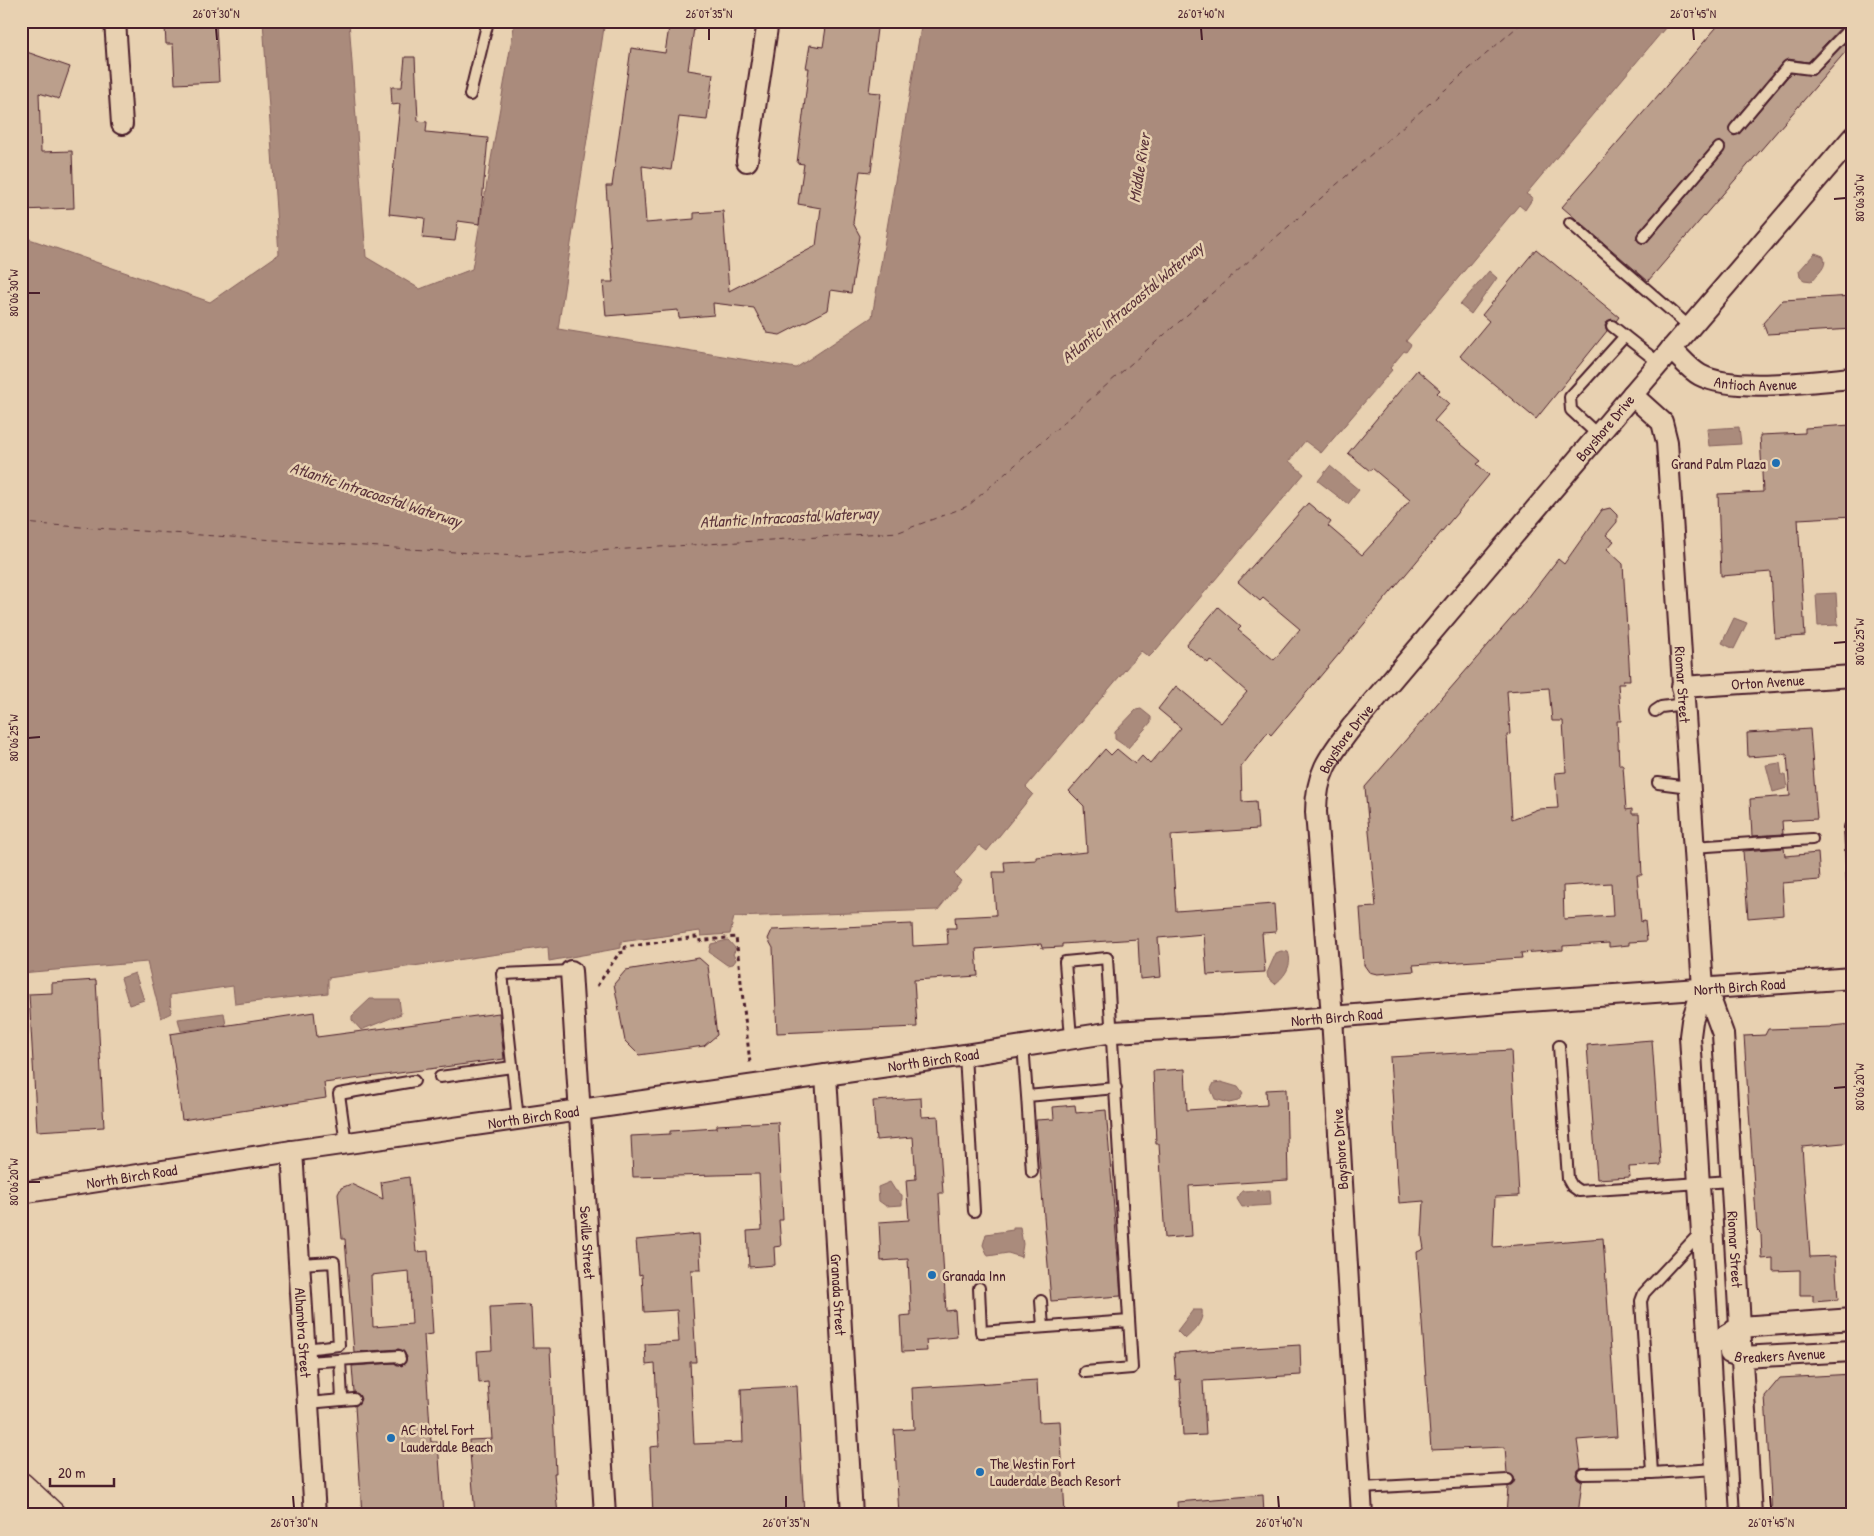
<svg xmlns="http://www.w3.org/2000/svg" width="1874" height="1536" font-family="'Patrick Hand',sans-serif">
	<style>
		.water { fill: #aa8b7c; stroke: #84605c }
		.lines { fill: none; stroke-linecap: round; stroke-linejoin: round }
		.ferry { stroke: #5d353b; stroke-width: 1; stroke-dasharray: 6 5; stroke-linecap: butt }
		.building { fill: #bb9f8c; stroke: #4a1f2b; fill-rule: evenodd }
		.lane-casing { stroke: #4a1f2b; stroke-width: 14 }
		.street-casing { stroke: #4a1f2b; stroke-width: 24 }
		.primary-casing { stroke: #4a1f2b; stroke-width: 31 }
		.path { stroke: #4a1f2b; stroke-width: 3; stroke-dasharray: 4 4; stroke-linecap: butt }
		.lane { stroke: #e8d1b1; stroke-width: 10 }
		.street { stroke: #e8d1b1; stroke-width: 20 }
		.primary { stroke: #e8d1b1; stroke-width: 28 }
		.ticks { fill: none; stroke: #4a1f2b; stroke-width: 2 }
		.poi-dot { fill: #1f6fb2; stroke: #e8d1b1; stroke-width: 2 }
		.labels { text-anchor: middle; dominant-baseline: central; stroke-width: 5; stroke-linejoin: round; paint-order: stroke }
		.street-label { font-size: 15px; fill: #4a1f2b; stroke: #e8d1b1 }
		.poi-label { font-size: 15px; fill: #4a1f2b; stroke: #e8d1b1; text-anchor: start }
		.water-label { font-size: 16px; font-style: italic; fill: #5d353b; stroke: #e8d1b1 }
		.neatline { fill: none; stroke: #4a1f2b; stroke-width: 2 }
		.ticks-label { font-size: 12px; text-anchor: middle; fill: #4a1f2b }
	</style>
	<rect width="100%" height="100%" fill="#e8d1b1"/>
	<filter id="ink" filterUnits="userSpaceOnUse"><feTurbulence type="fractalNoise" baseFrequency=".02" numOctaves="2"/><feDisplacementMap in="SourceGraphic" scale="10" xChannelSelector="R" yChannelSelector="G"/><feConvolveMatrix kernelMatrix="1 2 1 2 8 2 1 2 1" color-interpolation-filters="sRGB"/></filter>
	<g filter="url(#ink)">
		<!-- water -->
		<path class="water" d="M 263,21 L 349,21 L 366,257 L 420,289 L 472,269 L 515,21 L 605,21 L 558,329 L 796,368 L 872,317 L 922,21 L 1671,21 L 1526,194 L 1533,198 L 1525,210 L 1519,205 L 1409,337 L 1406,341 L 1411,345 L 1406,352 L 1404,351 L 1390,368 L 1392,370 L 1321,453 L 1305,441 L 1289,461 L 1304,474 L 1156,650 L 1149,657 L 1141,651 L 1026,787 L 1033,794 L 987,851 L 979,845 L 954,874 L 961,881 L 938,910 L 734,917 L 730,934 L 701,936 L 700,931 L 621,942 L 621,948 L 549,961 L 548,947 L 328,978 L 328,993 L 235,1004 L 233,986 L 170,995 L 171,1013 L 161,1018 L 147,962 L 21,973 L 21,236 L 210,302 L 279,254 Z
			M 1815,253 L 1823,256 C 1829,266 1818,273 1812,281 L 1804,280 L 1800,277 L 1799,271 Z
			M 1489,271 L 1497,278 L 1471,314 L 1460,305 Z
			M 1739,427 L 1741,444 L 1709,446 L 1707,429 Z
			M 1330,466 L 1359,490 L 1348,504 L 1318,481 Z
			M 1836,593 L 1838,625 L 1818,626 L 1816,594 Z
			M 1734,618 L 1747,623 L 1734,649 L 1722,643 Z
			M 1141,709 L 1151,717 L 1151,722 L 1128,748 L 1115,739 L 1115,732 L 1136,710 Z
			M 1780,763 L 1782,775 L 1785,775 L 1787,788 L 1773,792 L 1766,765 Z
			M 728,940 L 736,949 L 733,954 L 736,960 L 733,964 L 727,965 L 709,952 L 711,944 Z
			M 1281,951 L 1288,952 C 1293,965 1285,976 1275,984 L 1268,978 L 1267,973 L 1276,953 Z
			M 135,973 L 144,1000 L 129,1005 L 121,978 Z
			M 370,999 L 399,999 L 401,1014 L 361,1030 L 352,1020 L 352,1016 Z
			M 224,1013 L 226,1025 L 181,1031 L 178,1019 Z
			M 1221,1082 L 1238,1087 L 1243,1094 L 1238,1101 L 1229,1103 L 1215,1099 L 1211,1089 L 1214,1083 Z
			M 890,1182 L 895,1190 L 902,1195 L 902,1205 L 886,1206 L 879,1201 L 878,1187 Z
			M 1270,1190 L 1271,1205 L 1242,1207 L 1237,1199 L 1242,1191 Z
			M 1013,1227 L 1020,1227 L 1023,1244 L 1021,1257 L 1008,1253 L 988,1256 L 983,1245 L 986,1234 L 1013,1230 Z
			M 1193,1310 L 1202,1310 C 1204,1322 1193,1332 1185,1339 L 1177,1331 Z"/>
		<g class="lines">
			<!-- ferry -->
			<path class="ferry" d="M 21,523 L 515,556 L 899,532 L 968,506 L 1524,21"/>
		</g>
		<!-- building -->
		<path class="building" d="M 670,21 L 695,21 L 688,70 L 713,74 L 707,120 L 679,117 L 671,170 L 642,166 L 646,223 L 694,219 L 694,213 L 723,211 L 729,291 L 816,246 L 821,208 L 798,204 L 804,164 L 797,163 L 809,68 L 806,68 L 810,45 L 823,47 L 827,21 L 878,21 L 869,92 L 881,93 L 871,172 L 860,171 L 853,223 L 860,236 L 851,293 L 831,290 L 828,310 L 780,335 L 767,333 L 754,308 L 713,303 L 714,315 L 679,318 L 678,310 L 606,316 L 603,282 L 613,282 L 606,186 L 612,186 L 631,48 L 665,53 Z
			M 1722,21 L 1847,21 L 1808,62 L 1788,59 L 1783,62 L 1730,125 L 1729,132 L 1734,136 L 1740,133 L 1791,73 L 1814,75 L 1853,35 L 1853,43 L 1648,281 L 1562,207 ZM 1720,141 L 1725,145 L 1724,152 L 1648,241 L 1645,244 L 1639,242 L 1636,239 L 1638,233 L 1714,144 Z
			M 216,25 L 219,82 L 175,84 L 173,44 L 166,44 L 165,27 Z
			M 21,50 L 70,67 L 59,99 L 39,93 L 41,152 L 72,151 L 74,208 L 21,210 Z
			M 405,57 L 415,57 L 418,121 L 427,122 L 426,132 L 488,138 L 480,224 L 458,221 L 455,241 L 423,238 L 425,218 L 389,214 L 400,104 L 392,105 L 391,87 L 402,87 Z
			M 1536,249 L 1619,317 L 1616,321 L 1612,319 L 1607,321 L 1605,326 L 1607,331 L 1536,419 L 1460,356 L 1489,321 L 1482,315 Z
			M 1853,296 L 1853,329 L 1767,334 L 1763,323 L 1783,300 Z
			M 1417,370 L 1440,390 L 1437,393 L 1449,404 L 1434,421 L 1481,461 L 1477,464 L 1489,475 L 1271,735 L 1268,732 L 1241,767 L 1242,802 L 1256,801 L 1258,829 L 1171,835 L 1176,911 L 1274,904 L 1276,932 L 1262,933 L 1265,972 L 1207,975 L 1204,934 L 1158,938 L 1161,977 L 1140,979 L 1138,939 L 1062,944 L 1062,947 L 1042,948 L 1041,944 L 976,949 L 978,976 L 914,980 L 917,1027 L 777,1033 L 773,948 L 768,939 L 772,930 L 912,924 L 913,946 L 948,944 L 947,928 L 956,928 L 955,917 L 996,915 L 993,872 L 1005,872 L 1004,862 L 1036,860 L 1036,857 L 1087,852 L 1084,806 L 1069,791 L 1105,749 L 1111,755 L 1117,749 L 1135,764 L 1142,756 L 1150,764 L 1181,728 L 1158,709 L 1176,686 L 1221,723 L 1247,692 L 1210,660 L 1208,663 L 1186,645 L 1218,607 L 1241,627 L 1238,630 L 1274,660 L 1300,629 L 1263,598 L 1260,601 L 1238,582 L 1308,503 L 1331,522 L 1328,526 L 1362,555 L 1385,530 L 1410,500 L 1372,468 L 1370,471 L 1348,453 Z
			M 1851,425 L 1853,452 L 1853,516 L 1798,519 L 1805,636 L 1775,638 L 1771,572 L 1721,576 L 1718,494 L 1763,492 L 1760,435 L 1805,433 L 1805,428 Z
			M 1610,508 L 1617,515 L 1617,522 L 1606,535 L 1614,541 L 1607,549 L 1623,564 L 1630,680 L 1623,680 L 1624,684 L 1618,684 L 1621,721 L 1617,721 L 1619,765 L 1623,765 L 1626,810 L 1632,809 L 1632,814 L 1639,814 L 1642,875 L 1637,875 L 1641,922 L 1645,921 L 1647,941 L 1629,942 L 1629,945 L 1609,947 L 1609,943 L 1563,946 L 1563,950 L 1521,953 L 1522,958 L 1413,965 L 1414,971 L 1377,974 L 1369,972 L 1364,965 L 1360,908 L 1376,907 L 1365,787 L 1521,607 L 1558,559 L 1564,564 L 1602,510 ZM 1549,688 L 1552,721 L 1563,721 L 1566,772 L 1555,773 L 1558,808 L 1538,809 L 1512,819 L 1507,735 L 1510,734 L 1507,691 ZM 1611,883 L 1613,916 L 1564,919 L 1563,886 Z
			M 1810,729 L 1817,819 L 1782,821 L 1783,834 L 1752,836 L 1750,799 L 1790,796 L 1787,754 L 1748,757 L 1747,733 Z
			M 1784,848 L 1785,856 L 1818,853 L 1820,880 L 1782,883 L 1784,915 L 1748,918 L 1743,851 Z
			M 699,958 L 708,966 L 717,1035 L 704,1046 L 639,1055 L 625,1041 L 614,984 L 626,970 Z
			M 96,980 L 104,1127 L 37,1131 L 29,994 L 52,993 L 52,983 Z
			M 314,1012 L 317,1037 L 499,1013 L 504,1059 L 324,1083 L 326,1098 L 182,1120 L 170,1034 Z
			M 1853,1024 L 1853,1142 L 1802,1147 L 1810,1257 L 1835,1256 L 1838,1300 L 1813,1302 L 1813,1295 L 1800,1295 L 1800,1270 L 1773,1271 L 1773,1258 L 1762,1259 L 1761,1234 L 1757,1230 L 1744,1036 L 1765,1035 L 1768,1029 L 1831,1027 L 1832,1026 Z
			M 1652,1040 L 1661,1165 L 1629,1167 L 1630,1177 L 1597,1179 L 1587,1045 Z
			M 1511,1050 L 1519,1196 L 1495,1197 L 1493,1247 L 1603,1238 L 1617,1437 L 1577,1440 L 1581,1468 L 1577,1470 L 1576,1475 L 1577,1478 L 1582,1481 L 1578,1515 L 1506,1515 L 1508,1487 L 1512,1485 L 1515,1480 L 1513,1476 L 1507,1473 L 1505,1447 L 1431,1450 L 1417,1252 L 1424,1249 L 1422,1237 L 1424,1201 L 1399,1203 L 1390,1057 Z
			M 1185,1069 L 1187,1110 L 1267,1105 L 1266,1090 L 1286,1089 L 1288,1180 L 1189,1186 L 1192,1236 L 1165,1238 L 1159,1144 L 1156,1144 L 1153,1071 Z
			M 921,1098 L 922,1117 L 938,1116 L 943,1193 L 939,1193 L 946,1311 L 955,1310 L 957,1337 L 926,1340 L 927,1351 L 902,1352 L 900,1316 L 911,1315 L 908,1259 L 881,1261 L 879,1222 L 909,1220 L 906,1180 L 916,1179 L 913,1137 L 876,1140 L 873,1101 Z
			M 1075,1105 L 1076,1113 L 1106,1110 L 1121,1296 L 1051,1301 L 1036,1120 L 1054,1119 L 1053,1107 Z
			M 778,1122 L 783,1220 L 779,1220 L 781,1246 L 774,1247 L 775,1265 L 749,1267 L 747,1231 L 762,1230 L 759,1174 L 633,1177 L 631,1136 L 670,1134 L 670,1131 L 717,1128 L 717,1125 Z
			M 409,1177 L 416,1252 L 428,1251 L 433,1334 L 424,1335 L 431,1442 L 438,1442 L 443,1515 L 362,1515 L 355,1406 L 358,1404 L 361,1399 L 359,1395 L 354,1392 L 352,1366 L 395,1363 L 402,1366 L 405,1363 L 407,1357 L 404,1352 L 399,1349 L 354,1352 L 345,1239 L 342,1239 L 338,1194 L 341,1188 L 351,1184 L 383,1199 L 381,1182 ZM 409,1271 L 412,1324 L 373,1327 L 371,1275 Z
			M 699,1234 L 701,1270 L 691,1270 L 696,1362 L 690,1362 L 694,1444 L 743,1442 L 741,1389 L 797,1386 L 804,1515 L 653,1515 L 650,1447 L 659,1446 L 655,1364 L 646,1365 L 645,1344 L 679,1342 L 677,1310 L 644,1312 L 642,1274 L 639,1275 L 636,1240 Z
			M 529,1305 L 530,1308 L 531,1308 L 533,1348 L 550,1348 L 556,1473 L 554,1473 L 558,1515 L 475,1515 L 469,1440 L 492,1439 L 488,1382 L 479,1383 L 477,1351 L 492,1350 L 490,1307 Z
			M 1300,1345 L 1301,1375 L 1203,1381 L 1206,1435 L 1183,1436 L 1180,1379 L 1176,1380 L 1174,1353 Z
			M 1853,1374 L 1853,1515 L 1772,1515 L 1765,1396 L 1780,1378 Z
			M 1037,1380 L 1039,1422 L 1060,1421 L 1065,1515 L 899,1515 L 894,1430 L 914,1429 L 912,1388 Z
			M 1263,1495 L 1264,1515 L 1178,1515 L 1177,1502 Z"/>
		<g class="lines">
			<defs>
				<path id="lane" d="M 470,95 L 488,21
					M 1735,129 L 1788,66 L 1811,69 L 1853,25
					M 1570,223 L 1691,328
					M 1643,237 L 1719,148
					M 1612,326 L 1659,363
					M 1598,435 L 1571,410 L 1570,397 L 1625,336
					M 1655,711 L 1661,707 L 1684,704
					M 1658,783 L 1689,787
					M 1850,827 L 1853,884
					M 1693,847 L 1812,839
					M 1071,1038 L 1065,962 L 1107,958 L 1132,1368 L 1085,1372
					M 1023,1045 L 1027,1096 L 1116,1088
					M 1559,1046 L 1568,1179 L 1572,1186 L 1579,1191 L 1731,1181
					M 965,1055 L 974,1211
					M 440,1077 L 512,1067
					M 1027,1096 L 1032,1172
					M 518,1119 L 502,974 L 571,971
					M 346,1144 L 339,1094 L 414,1081
					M 299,1264 L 334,1262 L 339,1345 L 305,1349
					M 979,1288 L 981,1332 L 1129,1321
					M 1041,1301 L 1043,1327
					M 306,1362 L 399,1356 L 400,1359
					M 342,1400 L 354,1399
					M 308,1403 L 342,1400 L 340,1360
					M 1652,1473 L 1641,1301 L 1644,1293 L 1700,1233
					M 1583,1474 L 1652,1473 L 1716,1469
					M 1361,1488 L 1508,1480"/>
				<g id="street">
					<path d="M 115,21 L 122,124"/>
					<path d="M 747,161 L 768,21"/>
					<path id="s1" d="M 1671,349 C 1680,357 1689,369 1700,375 C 1734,393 1813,381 1853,378"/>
					<path id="s2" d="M 1632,395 L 1662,422 L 1667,442 L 1703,988 L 1692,1021 L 1690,1036 L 1719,1515"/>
					<path id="s3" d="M 1682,687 L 1853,676"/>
					<path id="s4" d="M 571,971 L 605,1515"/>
					<path id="s5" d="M 1703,988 L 1712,1004 L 1723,1034 L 1751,1515"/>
					<path id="s6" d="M 826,1075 L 852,1515"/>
					<path id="s7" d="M 292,1151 L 315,1515"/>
					<path id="s8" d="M 21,1193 L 292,1151 L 965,1055 L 1113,1032 L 1223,1026 L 1500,1003 L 1853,978"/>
					<path d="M 1709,1346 L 1740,1327 L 1853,1319"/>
					<path id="s9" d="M 1730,1353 L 1742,1357 L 1853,1351"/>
					<path id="s10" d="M 1362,1515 L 1332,1017 L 1316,812 C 1316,774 1328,758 1351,728 L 1632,395 L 1853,137"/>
				</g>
				<path id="primary" d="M 21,1487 L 51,1515"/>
			</defs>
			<!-- lane casing -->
			<use href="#lane" class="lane-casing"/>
			<!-- street casing -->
			<use href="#street" class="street-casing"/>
			<!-- primary casing -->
			<use href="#primary" class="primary-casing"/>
			<!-- path -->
			<path class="path" d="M 597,986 L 619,953 L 625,952 L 625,947 L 696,937 L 697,941 L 736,937 L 750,1063"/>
			<!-- lane -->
			<use href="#lane" class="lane"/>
			<!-- street -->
			<use href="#street" class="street"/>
			<!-- primary -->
			<use href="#primary" class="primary"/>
		</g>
	</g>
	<!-- ticks -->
	<path class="ticks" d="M 216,28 L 217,40M 709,28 L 709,40M 1201,28 L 1202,40M 1693,28 L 1694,40M 1834,199 L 1846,198M 28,293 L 40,293M 1834,643 L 1846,642M 28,738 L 40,737M 1834,1088 L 1846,1087M 28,1182 L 40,1182M 293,1496 L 294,1508M 786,1496 L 786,1508M 1278,1496 L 1279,1508M 1770,1496 L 1771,1508"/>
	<!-- markers -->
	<g class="poi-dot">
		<circle cx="1776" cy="463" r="5"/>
		<circle cx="932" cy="1275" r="5"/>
		<circle cx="391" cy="1438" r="5"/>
		<circle cx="980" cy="1472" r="5"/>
	</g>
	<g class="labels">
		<!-- street labels -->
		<g class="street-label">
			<text stroke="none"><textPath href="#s1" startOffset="96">Antioch Avenue</textPath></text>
			<text stroke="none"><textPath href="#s10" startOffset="1191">Bayshore Drive</textPath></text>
			<text stroke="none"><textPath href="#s3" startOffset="86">Orton Avenue</textPath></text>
			<text stroke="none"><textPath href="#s2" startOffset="304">Riomar Street</textPath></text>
			<text stroke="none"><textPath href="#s10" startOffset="786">Bayshore Drive</textPath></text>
			<text stroke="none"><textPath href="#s8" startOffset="1732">North Birch Road</textPath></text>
			<text stroke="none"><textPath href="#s8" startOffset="1328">North Birch Road</textPath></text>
			<text stroke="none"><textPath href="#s8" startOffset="922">North Birch Road</textPath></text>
			<text stroke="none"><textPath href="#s8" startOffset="518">North Birch Road</textPath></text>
			<text transform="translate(1340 1149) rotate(-94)">Bayshore Drive</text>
			<text stroke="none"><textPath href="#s8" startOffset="112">North Birch Road</textPath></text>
			<text stroke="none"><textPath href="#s4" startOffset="272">Seville Street</textPath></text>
			<text stroke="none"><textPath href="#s5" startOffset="266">Riomar Street</textPath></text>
			<text stroke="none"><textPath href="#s6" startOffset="220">Granada Street</textPath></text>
			<text stroke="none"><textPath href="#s7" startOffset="182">Alhambra Street</textPath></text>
			<text stroke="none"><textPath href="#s9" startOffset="51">Breakers Avenue</textPath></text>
		</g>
		<!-- poi labels -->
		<g class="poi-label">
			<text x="1766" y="463" text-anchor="end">Grand Palm Plaza</text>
			<text x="942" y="1275">Granada Inn</text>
			<text x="401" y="1429">AC Hotel Fort<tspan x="401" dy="17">Lauderdale Beach</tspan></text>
			<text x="990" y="1463">The Westin Fort<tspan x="990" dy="17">Lauderdale Beach Resort</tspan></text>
		</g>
		<!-- water labels -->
		<g class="water-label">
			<text transform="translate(1139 168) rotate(-81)">Middle River</text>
			<text transform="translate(1132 302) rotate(-40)">Atlantic Intracoastal Waterway</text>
			<text transform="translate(376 494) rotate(18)">Atlantic Intracoastal Waterway</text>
			<text transform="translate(789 517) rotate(-3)">Atlantic Intracoastal Waterway</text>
		</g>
	</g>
	<!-- margin -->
	<rect width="1874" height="1536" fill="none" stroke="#e8d1b1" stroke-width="55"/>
	<!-- scale -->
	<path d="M50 1478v8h64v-8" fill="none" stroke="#4a1f2b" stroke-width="2.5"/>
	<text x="58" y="1478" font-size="15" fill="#4a1f2b" stroke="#e8d1b1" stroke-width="4" paint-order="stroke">20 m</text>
	<rect x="28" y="28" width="1818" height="1480" class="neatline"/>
	<g class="ticks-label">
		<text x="216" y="18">26°07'30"N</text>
		<text x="709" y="18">26°07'35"N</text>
		<text x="1201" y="18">26°07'40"N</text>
		<text x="1693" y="18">26°07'45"N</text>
		<text transform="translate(1860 198) rotate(-90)" y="4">80°06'30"W</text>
		<text transform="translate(14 293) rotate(-90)" y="4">80°06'30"W</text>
		<text transform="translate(1860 642) rotate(-90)" y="4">80°06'25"W</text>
		<text transform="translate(14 738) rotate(-90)" y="4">80°06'25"W</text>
		<text transform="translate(1860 1087) rotate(-90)" y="4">80°06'20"W</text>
		<text transform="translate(14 1182) rotate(-90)" y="4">80°06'20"W</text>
		<text x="294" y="1527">26°07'30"N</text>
		<text x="786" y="1527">26°07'35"N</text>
		<text x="1279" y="1527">26°07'40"N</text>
		<text x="1771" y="1527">26°07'45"N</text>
	</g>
</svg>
